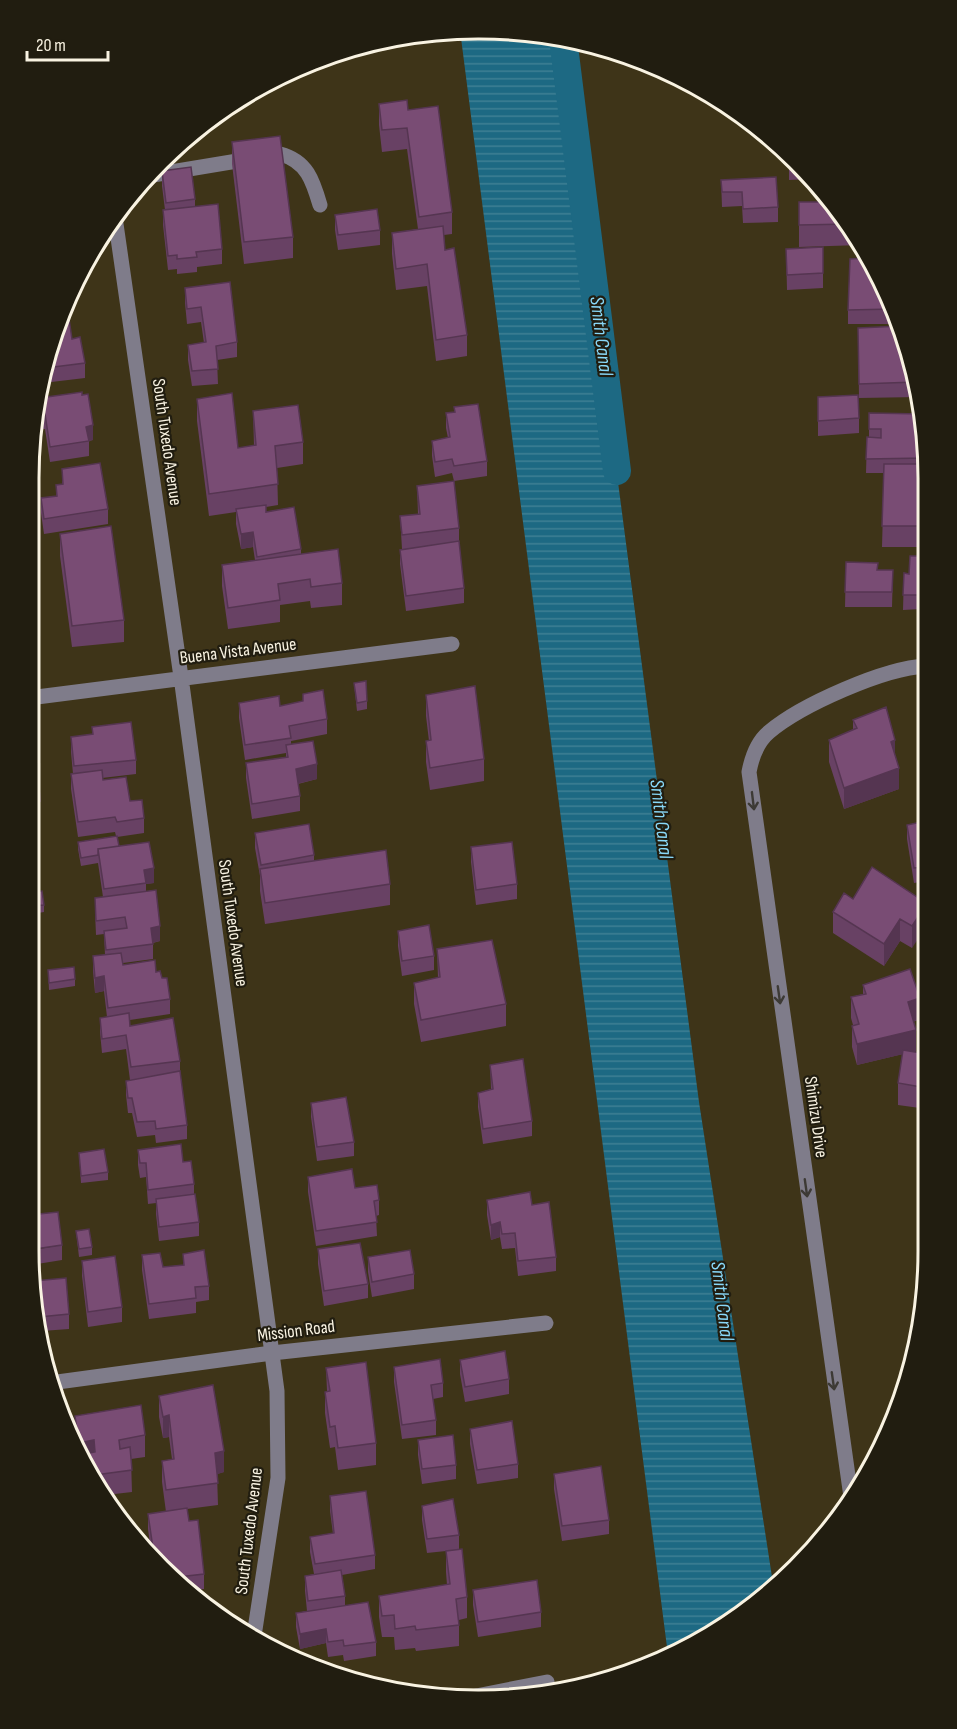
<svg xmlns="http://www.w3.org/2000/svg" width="957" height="1729" font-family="'Sofia Sans Condensed',sans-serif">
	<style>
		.water { fill: url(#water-rules) }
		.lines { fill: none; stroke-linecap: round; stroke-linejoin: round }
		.canal { stroke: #1d6983; stroke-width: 28 }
		.minor { stroke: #7f7c8a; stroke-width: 15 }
		.wall { fill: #684164 }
		.shaded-wall { fill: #553551 }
		.building { fill: #794c74; stroke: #553551; stroke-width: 1.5 }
		.oneway { stroke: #3d3a35 }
		.labels { text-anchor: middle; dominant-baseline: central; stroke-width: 4.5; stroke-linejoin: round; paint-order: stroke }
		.street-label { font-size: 18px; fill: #f9f3e2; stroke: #211d10 }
		.water-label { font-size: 20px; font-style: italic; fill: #89d8f8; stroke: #211d10 }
		.rim { fill: none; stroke: #f9f3e2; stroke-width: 3 }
	</style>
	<defs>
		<pattern id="water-rules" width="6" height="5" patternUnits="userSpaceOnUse" patternTransform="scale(1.5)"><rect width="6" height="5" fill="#1d6983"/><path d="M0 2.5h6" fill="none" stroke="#3f7f94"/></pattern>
	</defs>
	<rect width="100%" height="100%" fill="#3e3418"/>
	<!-- water -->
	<path class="water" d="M 460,30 L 538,32 L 560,38 L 699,1102 L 774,1590 L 668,1655 Z"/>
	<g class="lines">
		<!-- canal -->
		<path class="canal" d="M 563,38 L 617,471"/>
		<!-- minor -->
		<path class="minor" d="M 147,176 L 280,154 C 307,161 313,181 320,205
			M 115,217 L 181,677 L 277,1391 L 278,1478 L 254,1636
			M 29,698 L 452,644
			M 50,1383 L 272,1353 L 546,1323
			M 851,1497 L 749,772 C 752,756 757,742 769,732 C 801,705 884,668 926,666
			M 476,1696 L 547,1682"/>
	</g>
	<!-- wall -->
	<path class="wall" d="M 379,104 L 408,110 L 452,212 L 452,234 L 444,235 L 445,250 L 467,335 L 467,356 L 436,361 L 427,286 L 396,290 L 392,254 L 392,233 L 418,229 L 407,149 L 382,152 L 379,125 Z
		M 232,142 L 293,237 L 293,258 L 244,264 L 232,164 Z
		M 789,154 L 796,160 L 812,179 L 789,180 Z
		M 162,171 L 195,199 L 195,206 L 222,249 L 222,264 L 197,267 L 197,272 L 177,274 L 177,269 L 168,270 L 163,225 L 163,210 L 165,210 L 162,186 Z
		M 721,180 L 778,207 L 778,222 L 743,223 L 742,206 L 722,207 Z
		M 799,202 L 831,202 L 853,229 L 861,245 L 799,247 Z
		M 335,215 L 380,230 L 380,245 L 338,250 L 335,230 Z
		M 823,247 L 823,288 L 787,290 L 786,249 Z
		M 867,258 L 900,324 L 848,324 L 848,310 Z
		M 75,285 L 75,303 L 66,305 Z
		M 185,288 L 237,342 L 237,357 L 217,360 L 218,384 L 192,386 L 188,360 L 188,345 L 204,343 L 201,322 L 187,324 L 185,303 Z
		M 858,328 L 906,352 L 909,352 L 919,397 L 859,398 Z
		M 52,334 L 72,339 L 85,363 L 85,378 L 43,383 Z
		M 818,397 L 859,418 L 859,433 L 818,436 Z
		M 40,398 L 93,440 L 89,441 L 89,456 L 50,462 L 45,429 L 37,430 L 36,419 Z
		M 197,399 L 238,448 L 254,446 L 253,411 L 303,442 L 303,464 L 277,468 L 278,505 L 266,507 L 266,512 L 301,549 L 301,554 L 342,583 L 342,605 L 311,608 L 310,601 L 280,605 L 280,622 L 228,629 L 222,586 L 222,565 L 255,560 L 253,547 L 241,549 L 236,524 L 236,512 L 209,516 L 197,421 Z
		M 454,407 L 487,461 L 487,476 L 454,481 L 452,473 L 435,477 L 432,456 L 432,441 L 448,438 L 446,428 L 446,413 L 454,412 Z
		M 869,413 L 925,434 L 925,547 L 882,547 L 884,473 L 866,473 L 867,437 L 869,438 Z
		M 29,468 L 33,492 L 33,499 L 29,500 Z
		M 62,469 L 108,509 L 108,524 L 44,534 L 41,513 L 41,498 L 56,496 L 56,485 L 62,484 Z
		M 417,486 L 459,528 L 459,542 L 464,588 L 464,603 L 406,611 L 400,564 L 400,550 L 402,549 L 400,516 L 418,514 Z
		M 60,534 L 124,620 L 124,642 L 72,647 L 60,556 Z
		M 925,556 L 925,615 L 922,615 L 921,609 L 903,610 L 904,573 L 909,574 Z
		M 846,562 L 878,570 L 893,570 L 892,607 L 845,607 Z
		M 29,597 L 39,622 L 39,637 L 29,638 Z
		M 354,683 L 367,701 L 367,709 L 357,711 Z
		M 303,694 L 327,719 L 327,734 L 291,741 L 291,744 L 317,779 L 298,784 L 300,796 L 300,811 L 252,819 L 246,778 L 246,763 L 286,757 L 286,753 L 245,760 L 239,718 L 239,703 L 280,706 L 303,701 Z
		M 426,695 L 484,759 L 484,781 L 430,790 L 426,762 L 426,741 L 429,741 L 426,716 Z
		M 853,720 L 895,756 L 899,789 L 844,809 L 829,762 L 829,740 L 853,730 Z
		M 92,727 L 136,760 L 136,774 L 102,778 L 103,780 L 130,801 L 144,818 L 144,833 L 117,837 L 119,846 L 154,883 L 146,884 L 146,892 L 160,941 L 153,943 L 153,959 L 123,963 L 123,965 L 156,972 L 162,978 L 170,999 L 170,1014 L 130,1020 L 130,1026 L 180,1061 L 180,1071 L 187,1125 L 187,1139 L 156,1143 L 155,1135 L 137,1137 L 132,1113 L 128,1113 L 126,1095 L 126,1081 L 130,1080 L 126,1049 L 102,1053 L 100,1032 L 100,1018 L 107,1017 L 104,991 L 95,993 L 93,971 L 93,956 L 105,955 L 104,934 L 96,935 L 95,912 L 95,898 L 103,897 L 98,863 L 81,866 L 78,849 L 78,842 L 116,836 L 115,832 L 78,837 L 71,789 L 71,774 L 73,774 L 71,752 L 71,737 L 92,734 Z
		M 29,788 L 40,801 L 40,808 L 29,810 Z
		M 926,821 L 926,881 L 914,883 L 907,839 L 907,825 Z
		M 255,833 L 314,855 L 314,861 L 390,884 L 390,905 L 265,924 L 260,891 L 260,876 L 255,848 Z
		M 471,847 L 517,884 L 517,899 L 476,905 L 471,862 Z
		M 29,893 L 44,905 L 44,912 L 32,914 L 29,900 Z
		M 853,899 L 926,903 L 912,948 L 900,941 L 884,966 L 833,933 L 833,912 Z
		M 398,931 L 434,956 L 434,970 L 402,976 L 398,946 Z
		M 437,949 L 506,1004 L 506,1026 L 421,1042 L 414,1004 L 414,983 L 438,978 Z
		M 48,970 L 75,979 L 75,986 L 49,990 Z
		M 863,985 L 920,1019 L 913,1022 L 916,1051 L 913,1052 L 927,1054 L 927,1109 L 898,1105 L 898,1083 L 903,1054 L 857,1065 L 852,1047 L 852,1026 L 853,1025 L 851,1018 L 851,997 L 863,994 Z
		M 490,1065 L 532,1121 L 532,1136 L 483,1144 L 478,1107 L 478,1093 L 491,1089 Z
		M 311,1103 L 354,1142 L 354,1156 L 317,1161 L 311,1117 Z
		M 138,1150 L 183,1162 L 194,1184 L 194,1194 L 199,1222 L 199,1236 L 159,1241 L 156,1214 L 156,1203 L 148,1204 L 146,1177 L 140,1178 L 138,1165 Z
		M 79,1153 L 108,1172 L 108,1180 L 81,1183 Z
		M 308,1177 L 355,1188 L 379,1200 L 379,1215 L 376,1216 L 377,1236 L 316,1246 L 308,1192 Z
		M 487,1200 L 532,1205 L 556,1257 L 556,1271 L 518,1276 L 515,1248 L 502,1249 L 500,1237 L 491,1240 L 487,1215 Z
		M 76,1231 L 92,1247 L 92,1255 L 79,1257 Z
		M 62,1245 L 62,1260 L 31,1265 L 28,1251 Z
		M 318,1249 L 368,1284 L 368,1298 L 324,1306 L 318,1264 Z
		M 183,1254 L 209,1286 L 209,1300 L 196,1302 L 196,1313 L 149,1319 L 142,1270 L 142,1255 L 163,1267 L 183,1265 Z
		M 368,1257 L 414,1274 L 414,1289 L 372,1297 L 368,1272 Z
		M 82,1261 L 122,1307 L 122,1322 L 88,1327 L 82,1276 Z
		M 34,1281 L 69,1314 L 69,1329 L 42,1331 Z
		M 460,1360 L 509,1379 L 509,1394 L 465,1402 L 460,1374 Z
		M 394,1367 L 443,1383 L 443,1397 L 433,1399 L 436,1420 L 436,1435 L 402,1439 L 394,1382 Z
		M 326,1368 L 376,1443 L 376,1465 L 338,1470 L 335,1447 L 330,1448 L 325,1413 L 325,1392 L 327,1391 Z
		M 159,1396 L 224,1472 L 217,1474 L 218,1505 L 187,1509 L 189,1521 L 204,1574 L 204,1589 L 192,1590 L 151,1552 L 148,1529 L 148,1514 L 166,1512 L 162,1482 L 162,1461 L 172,1459 L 169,1437 L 163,1438 L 159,1417 Z
		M 75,1416 L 145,1435 L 145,1457 L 131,1459 L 132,1492 L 106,1495 L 75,1437 Z
		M 470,1429 L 518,1464 L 518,1478 L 477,1484 L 470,1444 Z
		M 418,1440 L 456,1465 L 456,1479 L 422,1484 L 418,1455 Z
		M 554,1474 L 609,1520 L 609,1534 L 562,1541 L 554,1489 Z
		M 330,1496 L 375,1555 L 375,1569 L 342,1575 L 345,1596 L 345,1606 L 376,1642 L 376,1656 L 344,1661 L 343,1655 L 328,1657 L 326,1643 L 300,1649 L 296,1627 L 296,1613 L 307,1611 L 305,1591 L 305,1576 L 314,1574 L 310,1552 L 310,1537 L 333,1534 L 330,1511 Z
		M 422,1506 L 459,1535 L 459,1549 L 467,1597 L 467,1618 L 459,1620 L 459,1646 L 416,1651 L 415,1648 L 395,1650 L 394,1637 L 382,1637 L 379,1617 L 379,1596 L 447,1585 L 446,1572 L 446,1551 L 427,1553 L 422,1520 Z
		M 473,1590 L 541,1612 L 541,1627 L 478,1637 L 473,1605 Z"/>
	<!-- shaded-wall -->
	<path class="shaded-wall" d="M 93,425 L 93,440 L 86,441 L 86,427 Z
		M 253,532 L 253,547 L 241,549 L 241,534 Z
		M 895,740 L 895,761 L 891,742 Z
		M 317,764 L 317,779 L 296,784 L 296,769 Z
		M 899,768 L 899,789 L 844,809 L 844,788 Z
		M 154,868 L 154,883 L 146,884 L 144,870 Z
		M 926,905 L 926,927 L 912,948 L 912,926 Z
		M 900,919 L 900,941 L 884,966 L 884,944 Z
		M 160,926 L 160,941 L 151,943 L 151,928 Z
		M 104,976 L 104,991 L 95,993 L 95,978 Z
		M 920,998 L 920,1019 L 908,1023 L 908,1002 Z
		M 916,1030 L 916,1051 L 857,1065 L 857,1044 Z
		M 500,1222 L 500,1237 L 491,1240 L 491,1225 Z
		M 169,1415 L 169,1437 L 163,1438 L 163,1417 Z
		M 94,1440 L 94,1461 L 88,1462 L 79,1445 L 79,1443 Z
		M 224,1451 L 224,1472 L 215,1475 L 215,1453 Z
		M 326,1629 L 326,1643 L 300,1649 L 300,1634 Z"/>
	<!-- building -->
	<path class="building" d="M 407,100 L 408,110 L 438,106 L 452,212 L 419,217 L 407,128 L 382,130 L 379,104 Z
		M 280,136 L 293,237 L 244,242 L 232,142 Z
		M 191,167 L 195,199 L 166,203 L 162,171 Z
		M 776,177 L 778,207 L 743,209 L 742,192 L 722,192 L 721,180 Z
		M 799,202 L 831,202 L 849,224 L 799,225 Z
		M 218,204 L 222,249 L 196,252 L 197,257 L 177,259 L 177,255 L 168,256 L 163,210 Z
		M 377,209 L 380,230 L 338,235 L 335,215 Z
		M 443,226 L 445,250 L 454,248 L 467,335 L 436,340 L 427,264 L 396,269 L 392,233 Z
		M 823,247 L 823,273 L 787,275 L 786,249 Z
		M 867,258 L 893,309 L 848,310 L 850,259 Z
		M 230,282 L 237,342 L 216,346 L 218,369 L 192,371 L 188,345 L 206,342 L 201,307 L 187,309 L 185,288 Z
		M 68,312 L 72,339 L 80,337 L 85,363 L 46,368 L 52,334 L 62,313 Z
		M 901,326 L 904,334 L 906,340 L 906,352 L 909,352 L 916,382 L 859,384 L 858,328 Z
		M 82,392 L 82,395 L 88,394 L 93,425 L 86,427 L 89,441 L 50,447 L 45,414 L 37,415 L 40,398 Z
		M 232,393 L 238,448 L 256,445 L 253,411 L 298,405 L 303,442 L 275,446 L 278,484 L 209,494 L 197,399 Z
		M 858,395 L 859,418 L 818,421 L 818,397 Z
		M 478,404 L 487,461 L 454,466 L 452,459 L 435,462 L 432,441 L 450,437 L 446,413 L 455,412 L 454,407 Z
		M 869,413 L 923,414 L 923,434 L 925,434 L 925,458 L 866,459 L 867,437 L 881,438 L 881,429 L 869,429 Z
		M 100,463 L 108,509 L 44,519 L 41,498 L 57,496 L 56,485 L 63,484 L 62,469 Z
		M 884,464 L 925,464 L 925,526 L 882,526 Z
		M 29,468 L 33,492 L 29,492 Z
		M 454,481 L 459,528 L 402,535 L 400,516 L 420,514 L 417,486 Z
		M 266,505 L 266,512 L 294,507 L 301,549 L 257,557 L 253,532 L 241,534 L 236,509 Z
		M 111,526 L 124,620 L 72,626 L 60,534 Z
		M 459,541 L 464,588 L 406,596 L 400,550 Z
		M 338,549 L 342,583 L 311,587 L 310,579 L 278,584 L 280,600 L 228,608 L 222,565 Z
		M 910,556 L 925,556 L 925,600 L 922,600 L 921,595 L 903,595 L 904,573 L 909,574 Z
		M 846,562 L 878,563 L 877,570 L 893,570 L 892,592 L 845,592 Z
		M 36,596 L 39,622 L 29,623 L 29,597 Z
		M 366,681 L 367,701 L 357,703 L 354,683 Z
		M 475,686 L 484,759 L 430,768 L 426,741 L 431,740 L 426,695 Z
		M 323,690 L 327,719 L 289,726 L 291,738 L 245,745 L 239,703 L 279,696 L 280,706 L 303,701 L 303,694 Z
		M 886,707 L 895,740 L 891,742 L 899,768 L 844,788 L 829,740 L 857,728 L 853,720 Z
		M 131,722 L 136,760 L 74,766 L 71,737 L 93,734 L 92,727 Z
		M 313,741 L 317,764 L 296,769 L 300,796 L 252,804 L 246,763 L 288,757 L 286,745 Z
		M 102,770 L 103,780 L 126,777 L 130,801 L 142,800 L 144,818 L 117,822 L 115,817 L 78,822 L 71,774 Z
		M 39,787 L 40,801 L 29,802 L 29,788 Z
		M 926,821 L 926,867 L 914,868 L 907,825 Z
		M 309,824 L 314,855 L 261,865 L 255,833 Z
		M 117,836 L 119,846 L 98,849 L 98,855 L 81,858 L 78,842 Z
		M 149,842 L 154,868 L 144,870 L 146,883 L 104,889 L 98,849 Z
		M 512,842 L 517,884 L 476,890 L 471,847 Z
		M 386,850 L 390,884 L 265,903 L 260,869 Z
		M 872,867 L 926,903 L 926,905 L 912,926 L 900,919 L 884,944 L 833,912 L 844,893 L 853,899 Z
		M 156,890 L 160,926 L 151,928 L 153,944 L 106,950 L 104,931 L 127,928 L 125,917 L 96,921 L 95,898 Z
		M 42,891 L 44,905 L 32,906 L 29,893 Z
		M 429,925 L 434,956 L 402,961 L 398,931 Z
		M 492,940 L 506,1004 L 421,1020 L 414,983 L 440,977 L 437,949 Z
		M 121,953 L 123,965 L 155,960 L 156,972 L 160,971 L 162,978 L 167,978 L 170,999 L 108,1008 L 104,976 L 95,978 L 93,956 Z
		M 74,967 L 75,979 L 49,983 L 48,970 Z
		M 910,969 L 920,998 L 908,1002 L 916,1030 L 857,1044 L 852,1026 L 859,1024 L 851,997 L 866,994 L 863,985 Z
		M 129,1013 L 130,1026 L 173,1018 L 180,1061 L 131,1067 L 126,1035 L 102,1039 L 100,1018 Z
		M 903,1050 L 927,1054 L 927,1088 L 898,1083 Z
		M 523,1059 L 532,1121 L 483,1129 L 478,1093 L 493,1089 L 490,1065 Z
		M 180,1071 L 187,1125 L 156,1129 L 155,1121 L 137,1122 L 132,1098 L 128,1098 L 126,1081 Z
		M 346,1097 L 354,1142 L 317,1147 L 311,1103 Z
		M 181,1144 L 183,1162 L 191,1161 L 194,1184 L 148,1190 L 146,1163 L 140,1163 L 138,1150 Z
		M 104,1149 L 108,1172 L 81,1176 L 79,1153 Z
		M 352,1169 L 355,1188 L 377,1185 L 379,1200 L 374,1201 L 377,1222 L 316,1231 L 308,1177 Z
		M 530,1192 L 532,1205 L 549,1202 L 556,1257 L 518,1261 L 515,1233 L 502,1234 L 500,1222 L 491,1225 L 487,1200 Z
		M 195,1194 L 199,1222 L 159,1227 L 156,1199 Z
		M 58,1212 L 62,1245 L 28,1250 L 29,1215 Z
		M 89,1229 L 92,1247 L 79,1249 L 76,1231 Z
		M 360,1243 L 368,1284 L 324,1291 L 318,1249 Z
		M 204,1250 L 209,1286 L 195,1287 L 196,1298 L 149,1304 L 142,1255 L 160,1253 L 163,1267 L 184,1265 L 183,1254 Z
		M 410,1250 L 414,1274 L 372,1282 L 368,1257 Z
		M 115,1256 L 122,1307 L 88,1312 L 82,1261 Z
		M 66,1278 L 69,1314 L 39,1317 L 34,1281 Z
		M 505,1351 L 509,1379 L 465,1387 L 460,1360 Z
		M 440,1359 L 443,1383 L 431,1385 L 436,1420 L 402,1425 L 394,1367 Z
		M 366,1362 L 376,1443 L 338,1448 L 335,1426 L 330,1427 L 325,1392 L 330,1391 L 326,1368 Z
		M 213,1385 L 224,1451 L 215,1453 L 218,1483 L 166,1490 L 162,1461 L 174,1459 L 169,1415 L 163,1417 L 159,1396 Z
		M 141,1405 L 145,1435 L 119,1440 L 120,1449 L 130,1447 L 132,1470 L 95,1475 L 84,1454 L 95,1452 L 94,1440 L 79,1443 L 75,1416 Z
		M 512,1421 L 518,1464 L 477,1470 L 470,1429 Z
		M 453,1435 L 456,1465 L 422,1469 L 418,1440 Z
		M 601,1466 L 609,1520 L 562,1526 L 554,1474 Z
		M 366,1491 L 375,1555 L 315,1564 L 310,1537 L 334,1533 L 330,1496 Z
		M 453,1499 L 459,1535 L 427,1539 L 422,1506 Z
		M 187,1508 L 189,1521 L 198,1520 L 204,1574 L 178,1577 L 170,1570 L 170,1563 L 164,1564 L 154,1555 L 148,1514 Z
		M 462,1549 L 467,1597 L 456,1599 L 459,1625 L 416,1630 L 415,1626 L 395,1629 L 394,1615 L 382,1616 L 379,1596 L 450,1584 L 446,1551 Z
		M 341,1570 L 345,1596 L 308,1601 L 305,1576 Z
		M 537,1580 L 541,1612 L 478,1622 L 473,1590 Z
		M 368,1602 L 376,1642 L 344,1646 L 343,1640 L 328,1642 L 326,1629 L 300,1634 L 296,1613 Z"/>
	<!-- one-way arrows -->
	<defs><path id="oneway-shaft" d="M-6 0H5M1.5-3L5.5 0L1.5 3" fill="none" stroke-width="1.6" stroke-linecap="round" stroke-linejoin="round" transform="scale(1.5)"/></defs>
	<g class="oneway">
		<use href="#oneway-shaft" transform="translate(753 801) rotate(83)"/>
		<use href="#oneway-shaft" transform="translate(779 995) rotate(82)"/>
		<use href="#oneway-shaft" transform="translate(806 1188) rotate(82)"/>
		<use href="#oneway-shaft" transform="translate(833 1381) rotate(82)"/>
	</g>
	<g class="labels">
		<!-- street labels -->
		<g class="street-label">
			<text transform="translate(167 442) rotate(82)">South Tuxedo Avenue</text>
			<text transform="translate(238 651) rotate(-7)">Buena Vista Avenue</text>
			<text transform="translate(233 923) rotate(82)">South Tuxedo Avenue</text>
			<text transform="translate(816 1117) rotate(82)">Shimizu Drive</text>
			<text transform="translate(296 1331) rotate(-7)">Mission Road</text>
			<text transform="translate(249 1531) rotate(-83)">South Tuxedo Avenue</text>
		</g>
		<!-- water labels -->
		<g class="water-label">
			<text transform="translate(601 336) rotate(83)">Smith Canal</text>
			<text transform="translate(661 819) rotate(83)">Smith Canal</text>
			<text transform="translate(722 1301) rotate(83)">Smith Canal</text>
		</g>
	</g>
	<!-- crop -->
	<path d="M0 0H957V1729H0ZM478 39H479A439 439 0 0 1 918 478V1251A439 439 0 0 1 479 1690H478A439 439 0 0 1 39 1251V478A439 439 0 0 1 478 39Z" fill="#211d10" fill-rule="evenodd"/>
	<path class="rim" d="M478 39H479A439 439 0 0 1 918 478V1251A439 439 0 0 1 479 1690H478A439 439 0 0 1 39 1251V478A439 439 0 0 1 478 39Z"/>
	<!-- scale -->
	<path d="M27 51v9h81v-9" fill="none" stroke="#f9f3e2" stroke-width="3"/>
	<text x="36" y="51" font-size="18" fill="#f9f3e2" stroke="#211d10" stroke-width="4.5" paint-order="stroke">20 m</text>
</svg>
